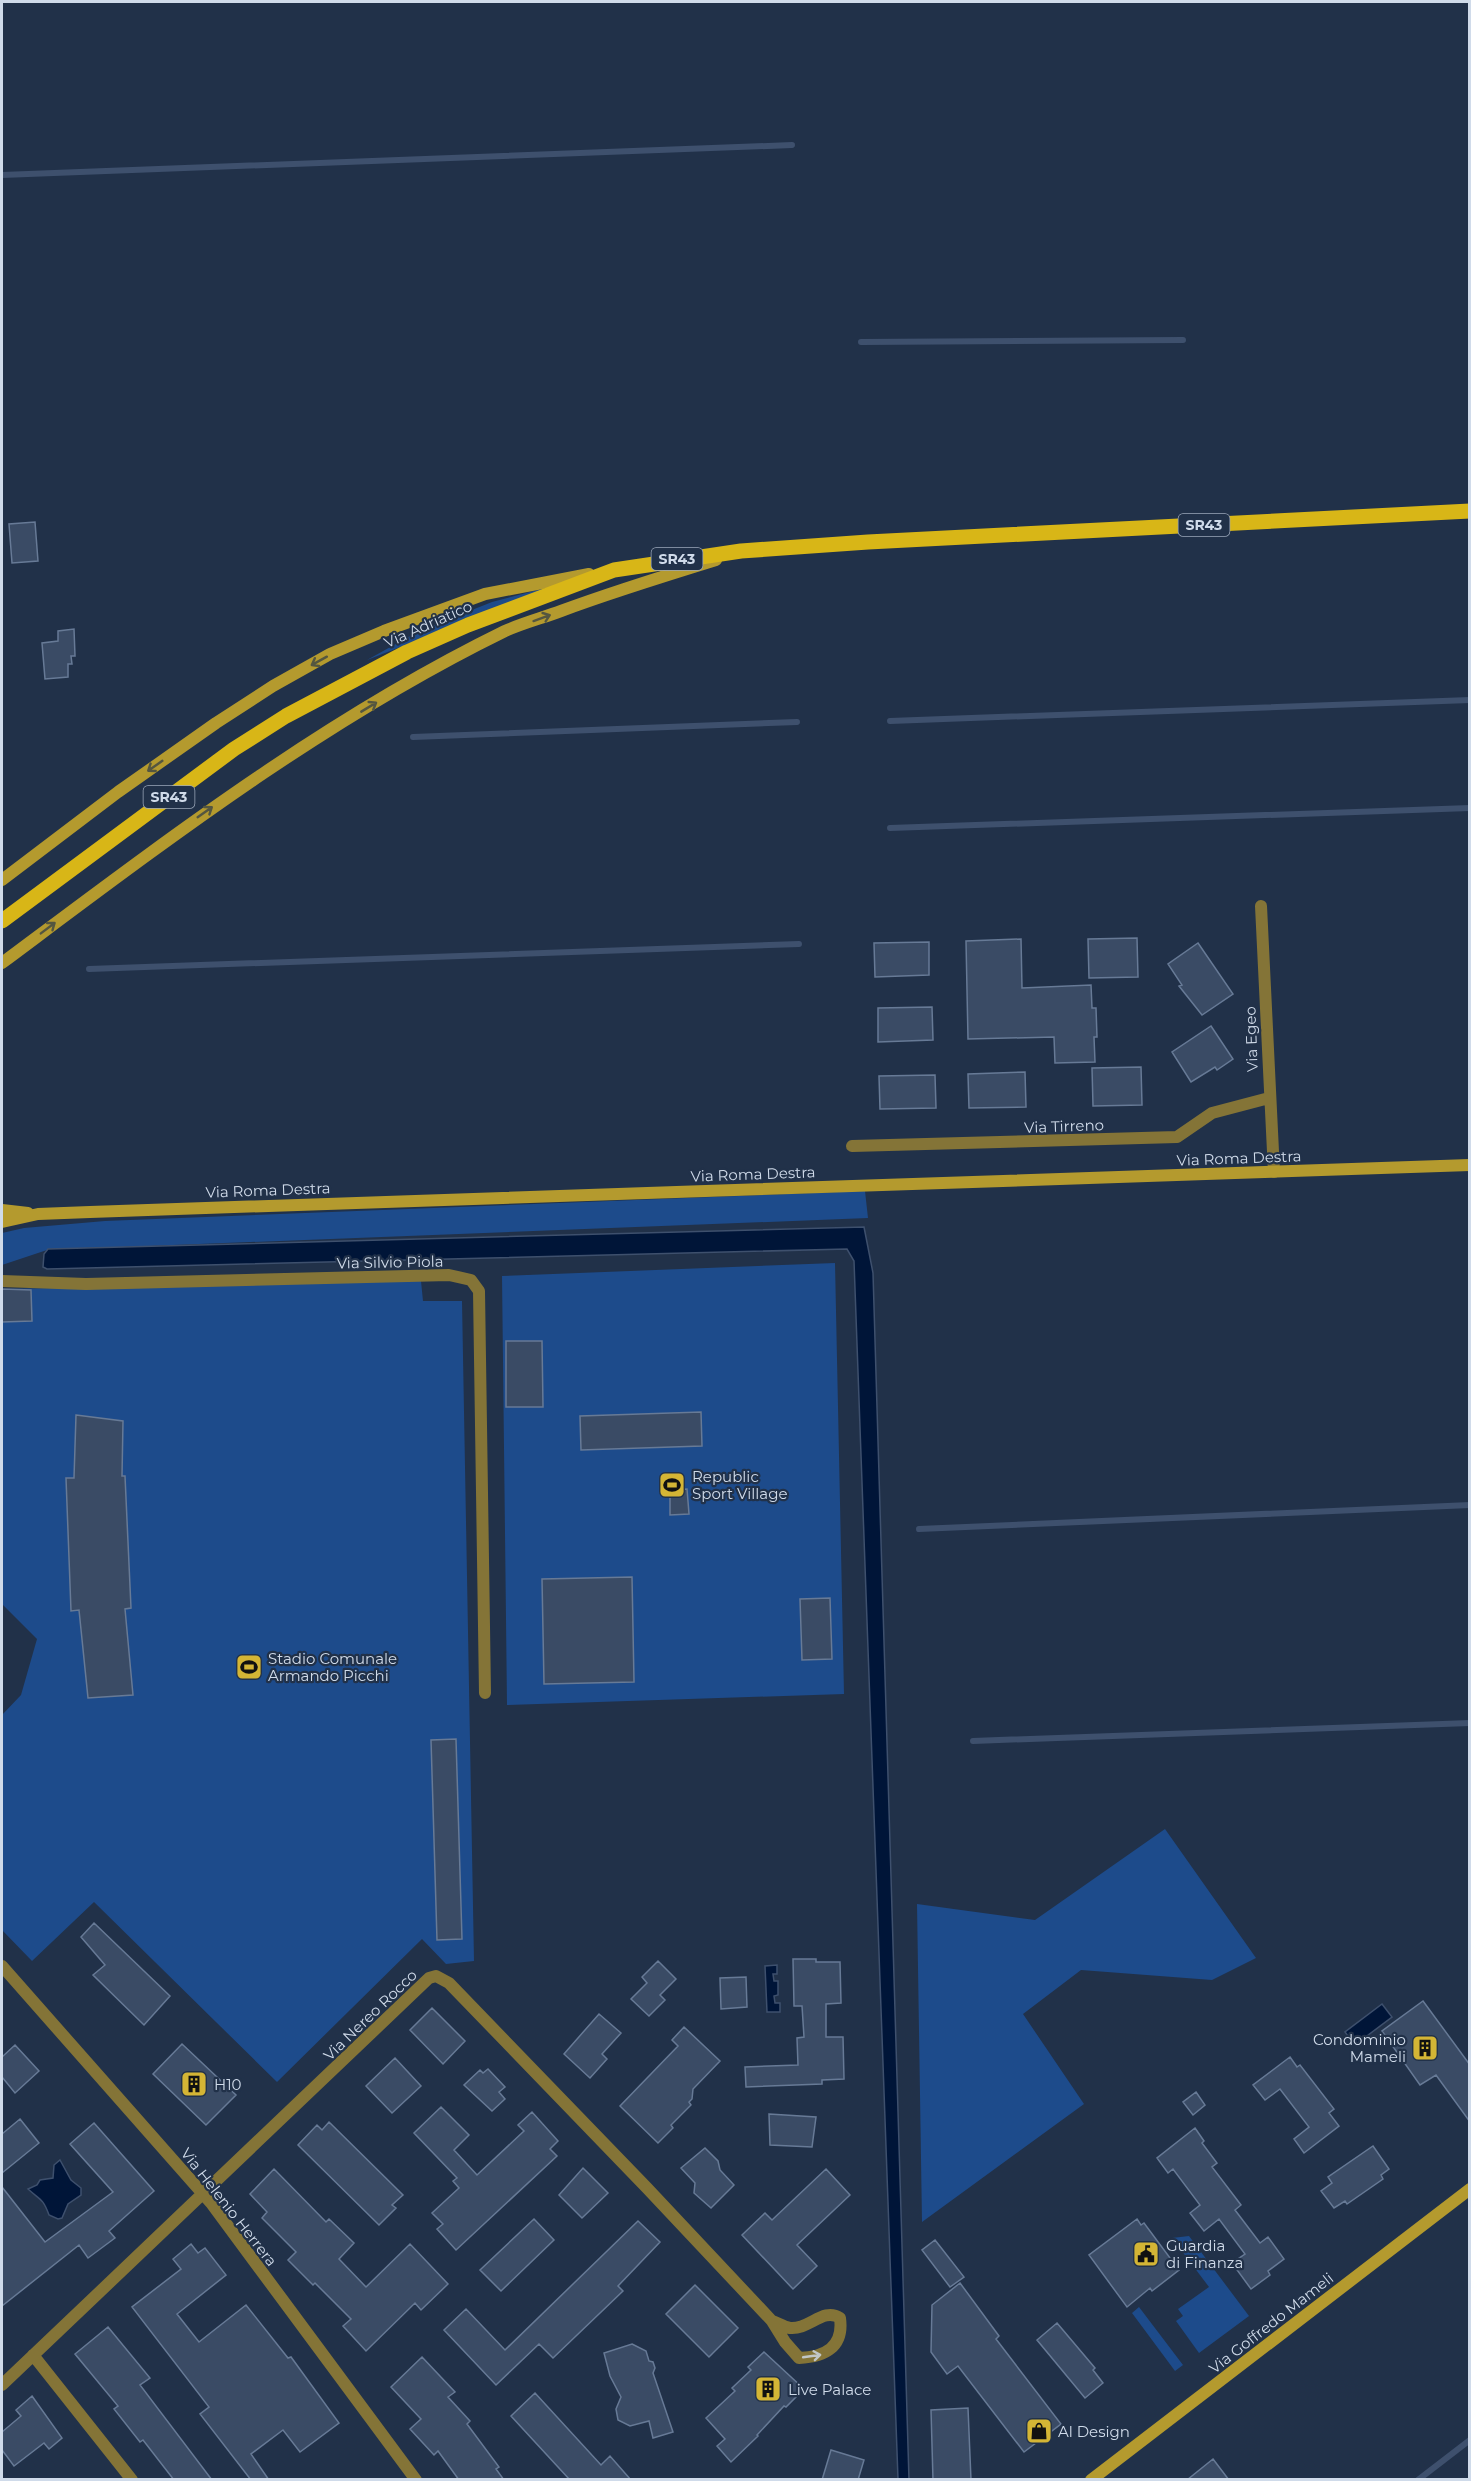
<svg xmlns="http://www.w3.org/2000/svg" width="1471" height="2481" font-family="Montserrat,sans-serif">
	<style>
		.green { fill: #1d4b8b }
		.water { fill: #001538; stroke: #3e506d; stroke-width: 1.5 }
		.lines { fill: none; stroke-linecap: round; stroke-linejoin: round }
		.stream { stroke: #3e506d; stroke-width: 6 }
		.building { fill: #3a4b65; stroke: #677a96; stroke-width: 1.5 }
		.street { stroke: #847437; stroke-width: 12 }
		.secondary { stroke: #b49a2e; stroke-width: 12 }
		.primary { stroke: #d8b617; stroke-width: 15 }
		.oneway { stroke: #545640 }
		.oneway2 { stroke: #c1c6c6 }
		.labels { text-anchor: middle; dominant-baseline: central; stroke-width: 4.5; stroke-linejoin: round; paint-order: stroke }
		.shield { fill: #213149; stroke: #9ca8ba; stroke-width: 1.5 }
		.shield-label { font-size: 14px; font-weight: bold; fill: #d0dbea }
		.street-label { font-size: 15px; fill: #d0dbea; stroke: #213149 }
		.poi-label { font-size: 15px; fill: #d0dbea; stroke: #213149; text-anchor: start }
	</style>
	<rect width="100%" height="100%" fill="#213149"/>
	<!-- green -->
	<path class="green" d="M 614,570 L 516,602 L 367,660 L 419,631 L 492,602 Z
		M 865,1191 L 868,1218 L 47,1250 L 2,1265 L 2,1233 L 24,1228 L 105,1221 Z
		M 835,1263 L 844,1694 L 507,1705 L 502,1276 Z
		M 421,1281 L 423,1301 L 462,1301 L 474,1961 L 446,1964 L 422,1939 L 277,2082 L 94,1902 L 32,1961 L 2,1930 L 2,1715 L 21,1695 L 37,1639 L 2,1604 L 2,1289 Z
		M 1165,1829 L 1256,1958 L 1212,1980 L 1081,1970 L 1023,2014 L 1084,2104 L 922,2222 L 917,1904 L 1035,1920 Z
		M 1189,2236 L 1249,2316 L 1199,2353 L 1176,2321 L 1183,2316 L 1178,2309 L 1209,2287 L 1172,2238 Z
		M 1139,2307 L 1183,2365 L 1175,2371 L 1132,2313 Z"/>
	<!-- water -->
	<path class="water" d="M 864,1227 L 873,1273 L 909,2480 L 898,2479 L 854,1261 L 847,1249 L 47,1269 L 43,1267 L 44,1254 L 48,1249 Z
		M 777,1965 L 777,1974 L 773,1974 L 774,1981 L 778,1981 L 778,1995 L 774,1996 L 775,2003 L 780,2003 L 780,2012 L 767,2012 L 765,1966 Z
		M 1382,2004 L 1392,2017 L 1355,2045 L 1345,2032 Z
		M 60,2160 L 71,2180 L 81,2188 L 81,2195 L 68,2204 L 62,2218 L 58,2219 L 49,2215 C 43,2198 40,2200 28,2189 L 37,2185 L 40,2180 L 53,2178 L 54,2165 Z"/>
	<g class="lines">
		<!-- stream -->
		<path class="stream" d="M 2,175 L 792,145
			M 861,342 L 1183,340
			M 890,721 L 1470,700
			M 413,737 L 797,722
			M 890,828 L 1470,808
			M 89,969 L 799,944
			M 919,1529 L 1470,1505
			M 973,1741 L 1470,1723
			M 1418,2480 L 1470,2440"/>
	</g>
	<!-- building -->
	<path class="building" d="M 35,522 L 38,561 L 12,563 L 9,524 Z
		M 74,629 L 75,656 L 71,656 L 72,664 L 68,664 L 68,677 L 45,679 L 42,643 L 58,641 L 58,631 Z
		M 1137,938 L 1138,977 L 1089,978 L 1088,939 Z
		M 1021,939 L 1022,988 L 1091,985 L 1092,1008 L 1096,1008 L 1097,1037 L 1094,1037 L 1095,1062 L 1055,1063 L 1054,1037 L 968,1039 L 966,941 Z
		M 929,942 L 929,975 L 875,977 L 874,943 Z
		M 1198,943 L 1233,994 L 1202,1015 L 1179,986 L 1182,985 L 1168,964 Z
		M 932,1007 L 933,1040 L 878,1042 L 878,1008 Z
		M 1211,1026 L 1233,1059 L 1217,1070 L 1215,1067 L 1191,1082 L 1172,1052 Z
		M 1141,1067 L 1142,1105 L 1093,1106 L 1092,1068 Z
		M 1025,1072 L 1026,1107 L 969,1108 L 968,1074 Z
		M 935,1075 L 936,1108 L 880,1109 L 879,1076 Z
		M 2,1289 L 31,1290 L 32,1321 L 2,1322 Z
		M 506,1341 L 542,1341 L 543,1407 L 506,1407 Z
		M 701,1412 L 702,1446 L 581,1450 L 580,1416 Z
		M 76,1415 L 123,1421 L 122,1476 L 125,1476 L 131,1608 L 125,1609 L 133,1695 L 88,1698 L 79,1610 L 71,1611 L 66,1478 L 74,1478 Z
		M 687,1489 L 689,1514 L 670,1515 L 670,1490 Z
		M 632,1577 L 634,1682 L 544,1684 L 542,1579 Z
		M 830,1598 L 832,1659 L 802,1660 L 800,1599 Z
		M 456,1739 L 462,1939 L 437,1940 L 431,1740 Z
		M 94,1923 L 170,1996 L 144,2025 L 93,1975 L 105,1965 L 81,1937 Z
		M 793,1959 L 816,1959 L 816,1962 L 840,1962 L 841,2003 L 826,2004 L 826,2037 L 843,2037 L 844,2079 L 822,2080 L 822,2084 L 746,2087 L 745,2067 L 798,2065 L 797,2038 L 804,2037 L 802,2006 L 794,2006 Z
		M 658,1961 L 676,1979 L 660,1995 L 665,2000 L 649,2016 L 631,1999 L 647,1983 L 642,1977 Z
		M 746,1977 L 747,2007 L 721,2009 L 720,1978 Z
		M 1423,2001 L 1470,2065 L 1470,2122 L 1436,2075 L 1420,2085 L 1382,2031 Z
		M 432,2008 L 465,2041 L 443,2064 L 410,2030 Z
		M 599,2014 L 621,2033 L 602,2054 L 607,2059 L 590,2078 L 564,2054 Z
		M 684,2027 L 720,2061 L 693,2089 L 692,2099 L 689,2102 L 691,2105 L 671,2125 L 673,2128 L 658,2143 L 620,2106 L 678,2046 L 672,2040 Z
		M 182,2044 L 236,2095 L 206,2125 L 153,2074 Z
		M 15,2045 L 39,2071 L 15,2093 L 2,2077 L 2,2057 Z
		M 1290,2057 L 1297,2067 L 1300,2065 L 1334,2109 L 1329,2113 L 1339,2126 L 1304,2153 L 1294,2139 L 1309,2127 L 1280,2089 L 1265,2100 L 1253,2085 Z
		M 395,2058 L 421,2086 L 392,2113 L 366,2086 Z
		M 488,2069 L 505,2087 L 499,2092 L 505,2099 L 492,2111 L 464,2085 L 480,2070 L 483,2073 Z
		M 1196,2092 L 1205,2105 L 1193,2115 L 1183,2102 Z
		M 441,2107 L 469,2135 L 454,2150 L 477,2175 L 524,2131 L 518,2125 L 532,2112 L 558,2141 L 550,2149 L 557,2156 L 456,2250 L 437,2229 L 443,2224 L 432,2213 L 459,2188 L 453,2181 L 457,2178 L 414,2133 Z
		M 769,2114 L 816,2117 L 812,2147 L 770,2145 Z
		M 20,2119 L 39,2143 L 2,2173 L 2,2134 Z
		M 329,2122 L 403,2195 L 392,2205 L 396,2208 L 379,2225 L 298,2145 L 317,2125 L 322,2130 Z
		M 94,2123 L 154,2191 L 109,2231 L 115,2238 L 88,2258 L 79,2245 L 2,2306 L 2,2187 L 45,2242 L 113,2192 L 70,2144 Z
		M 1195,2128 L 1204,2141 L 1202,2143 L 1217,2163 L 1212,2167 L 1241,2205 L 1235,2210 L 1260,2243 L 1268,2237 L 1284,2259 L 1268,2271 L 1270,2275 L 1251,2289 L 1232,2263 L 1245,2254 L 1219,2219 L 1204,2231 L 1190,2213 L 1200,2205 L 1173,2169 L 1168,2173 L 1157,2158 Z
		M 1373,2146 L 1389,2169 L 1381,2175 L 1383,2179 L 1347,2204 L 1345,2201 L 1334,2208 L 1321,2191 L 1332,2183 L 1328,2177 Z
		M 705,2148 L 718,2161 L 720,2170 L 734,2185 L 711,2208 L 694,2193 L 695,2183 L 681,2168 Z
		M 583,2168 L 608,2193 L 582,2218 L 559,2195 Z
		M 274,2169 L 326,2222 L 329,2219 L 354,2243 L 339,2259 L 366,2287 L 410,2244 L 448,2284 L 421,2310 L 415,2303 L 366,2351 L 343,2326 L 351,2319 L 315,2283 L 313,2285 L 288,2260 L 296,2252 L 262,2218 L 267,2212 L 250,2194 Z
		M 826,2169 L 850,2195 L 797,2245 L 817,2266 L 793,2289 L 742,2235 L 765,2213 L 772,2220 Z
		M 534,2219 L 554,2240 L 501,2291 L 480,2270 Z
		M 1137,2219 L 1141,2225 L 1144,2223 L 1179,2270 L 1152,2291 L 1150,2288 L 1127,2307 L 1089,2255 Z
		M 638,2221 L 660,2242 L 618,2286 L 623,2291 L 553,2358 L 539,2344 L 496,2385 L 444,2330 L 466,2309 L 505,2350 Z
		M 935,2240 L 964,2277 L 950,2287 L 922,2250 Z
		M 191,2244 L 198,2253 L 205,2248 L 226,2275 L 177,2314 L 199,2342 L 246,2305 L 288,2358 L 291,2357 L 339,2423 L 300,2452 L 283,2430 L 251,2454 L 269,2480 L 251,2480 L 200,2414 L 209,2407 L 132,2307 L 181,2269 L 173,2259 Z
		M 960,2283 L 999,2336 L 996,2339 L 1061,2424 L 1024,2452 L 958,2366 L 947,2374 L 931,2352 L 932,2305 Z
		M 695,2285 L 738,2328 L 709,2357 L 666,2314 Z
		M 1057,2323 L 1095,2368 L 1093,2370 L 1103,2383 L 1085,2398 L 1037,2340 Z
		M 108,2327 L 150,2378 L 140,2385 L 212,2480 L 174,2480 L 143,2440 L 140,2442 L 114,2409 L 118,2406 L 75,2354 Z
		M 632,2344 L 646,2351 L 649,2361 L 653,2362 L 655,2368 L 653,2373 L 673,2432 L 653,2438 L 649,2421 L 630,2426 L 618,2420 L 616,2409 L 621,2397 L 610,2376 L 604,2353 Z
		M 764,2352 L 804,2389 L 786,2407 L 784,2406 L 757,2435 L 758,2436 L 731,2462 L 717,2446 L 725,2439 L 706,2418 L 735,2391 L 732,2388 L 751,2370 L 748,2367 Z
		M 422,2357 L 455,2392 L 448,2397 L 470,2421 L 467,2424 L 499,2467 L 496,2469 L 504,2480 L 459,2480 L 438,2451 L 434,2455 L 410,2429 L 421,2419 L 391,2387 Z
		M 535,2393 L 601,2465 L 610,2456 L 631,2480 L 570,2480 L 511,2416 Z
		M 32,2396 L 62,2438 L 49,2449 L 44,2443 L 14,2466 L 2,2450 L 2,2432 L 21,2416 L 16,2410 Z
		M 968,2408 L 971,2480 L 933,2480 L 931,2410 Z
		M 831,2450 L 864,2460 L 858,2480 L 822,2480 Z
		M 1213,2459 L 1229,2480 L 1187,2480 Z"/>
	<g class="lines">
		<!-- street -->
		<path class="street" d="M 1261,906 L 1274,1172
			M 852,1146 L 1177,1137 L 1212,1113 L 1269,1098
			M 2,1281 L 86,1284 L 449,1275 L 471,1280 L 479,1291 L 485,1693
			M 2,1966 L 211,2203 L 416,2480
			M 33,2355 L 132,2480
			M 2,2385 L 429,1978 L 436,1976 L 449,1983 L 647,2188 L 772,2321 L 785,2342 L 799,2358 C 825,2357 844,2347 840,2318 C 823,2307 809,2330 790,2328 C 784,2327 778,2323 772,2321"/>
		<!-- secondary -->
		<path class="secondary" d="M 2,880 L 118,792 L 216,723 L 273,686 L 330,654 L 384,631 L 485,594 L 589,574
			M 2,963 C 163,843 323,720 505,631 C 523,623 542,618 561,611 C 612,592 664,576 716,560
			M 2,1210 L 28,1213
			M 2,1222 L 38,1214 L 90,1212 L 1470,1165
			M 1091,2480 L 1470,2189"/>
		<!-- primary -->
		<path class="primary" d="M 2,921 L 234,749 L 286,716 L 407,652 L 468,625 L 614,570 L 741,551 L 868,542 L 1470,511"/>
	</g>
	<!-- one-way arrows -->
	<defs><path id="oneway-shaft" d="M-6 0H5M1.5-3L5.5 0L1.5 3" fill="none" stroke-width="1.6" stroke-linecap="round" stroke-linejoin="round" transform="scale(1.5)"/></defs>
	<g class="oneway">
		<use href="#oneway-shaft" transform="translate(542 618) rotate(-20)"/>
		<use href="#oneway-shaft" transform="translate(319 661) rotate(151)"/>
		<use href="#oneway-shaft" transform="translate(369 707) rotate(-31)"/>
		<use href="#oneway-shaft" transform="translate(155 766) rotate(145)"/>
		<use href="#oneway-shaft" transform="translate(205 812) rotate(-35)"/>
		<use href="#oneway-shaft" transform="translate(48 928) rotate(-37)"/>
	</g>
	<use class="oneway2" href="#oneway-shaft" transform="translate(812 2356) rotate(-8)"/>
	<!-- icons -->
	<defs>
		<symbol id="stadium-square" viewBox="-11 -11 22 22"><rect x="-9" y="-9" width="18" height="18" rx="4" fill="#d4b535" stroke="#213149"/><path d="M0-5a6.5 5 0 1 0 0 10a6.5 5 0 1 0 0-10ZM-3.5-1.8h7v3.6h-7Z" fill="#111"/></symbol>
		<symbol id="building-square" viewBox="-11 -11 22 22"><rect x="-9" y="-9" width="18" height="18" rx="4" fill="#d4b535" stroke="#213149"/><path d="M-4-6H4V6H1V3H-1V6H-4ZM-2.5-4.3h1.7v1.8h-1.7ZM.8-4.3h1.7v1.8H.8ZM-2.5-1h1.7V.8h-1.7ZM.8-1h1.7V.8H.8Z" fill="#111"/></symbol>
		<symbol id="civic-square" viewBox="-11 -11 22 22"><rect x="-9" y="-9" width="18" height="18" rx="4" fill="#d4b535" stroke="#213149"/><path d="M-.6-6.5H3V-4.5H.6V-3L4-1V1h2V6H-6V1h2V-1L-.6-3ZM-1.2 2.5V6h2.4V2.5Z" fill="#111"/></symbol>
		<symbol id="shop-square" viewBox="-11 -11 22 22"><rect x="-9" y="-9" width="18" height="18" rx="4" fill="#d4b535" stroke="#213149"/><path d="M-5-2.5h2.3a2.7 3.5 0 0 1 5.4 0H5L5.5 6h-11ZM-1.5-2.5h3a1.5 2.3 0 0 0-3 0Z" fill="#111"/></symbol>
	</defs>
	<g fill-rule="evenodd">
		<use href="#stadium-square" x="657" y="1470" width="30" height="30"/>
		<use href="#stadium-square" x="234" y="1652" width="30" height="30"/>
		<use href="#building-square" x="1410" y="2033" width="30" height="30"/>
		<use href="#building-square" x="179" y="2069" width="30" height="30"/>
		<use href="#civic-square" x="1131" y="2239" width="30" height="30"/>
		<use href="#building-square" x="753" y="2374" width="30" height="30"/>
		<use href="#shop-square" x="1024" y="2416" width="30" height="30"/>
	</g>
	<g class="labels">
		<!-- shield labels -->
		<g class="shield">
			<rect x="1178.5" y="514" width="51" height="22" rx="4.5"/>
			<rect x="651.5" y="548" width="51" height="22" rx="4.5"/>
			<rect x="143.5" y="786" width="51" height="22" rx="4.5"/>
		</g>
		<g class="shield-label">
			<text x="1204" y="525">SR43</text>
			<text x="677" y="559">SR43</text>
			<text x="169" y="797">SR43</text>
		</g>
		<!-- street labels -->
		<g class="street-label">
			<text transform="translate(428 624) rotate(-24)">Via Adriatico</text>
			<text transform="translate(1251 1039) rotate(-92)">Via Egeo</text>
			<text transform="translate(1064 1126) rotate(-2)">Via Tirreno</text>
			<text transform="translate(1239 1158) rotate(-2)">Via Roma Destra</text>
			<text transform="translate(753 1174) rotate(-2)">Via Roma Destra</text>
			<text transform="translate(268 1190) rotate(-2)">Via Roma Destra</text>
			<text transform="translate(390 1262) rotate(-1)">Via Silvio Piola</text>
			<text transform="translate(370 2015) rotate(-44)">Via Nereo Rocco</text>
			<text transform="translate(229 2207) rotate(52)">Via Helenio Herrera</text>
			<text transform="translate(1271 2323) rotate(-38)">Via Goffredo Mameli</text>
		</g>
		<!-- poi labels -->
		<g class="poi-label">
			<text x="692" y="1476">Republic<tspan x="692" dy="17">Sport Village</tspan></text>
			<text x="268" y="1658">Stadio Comunale<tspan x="268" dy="17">Armando Picchi</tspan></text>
			<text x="1406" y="2039" text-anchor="end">Condominio<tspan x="1406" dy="17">Mameli</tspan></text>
			<text x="214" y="2084">H10</text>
			<text x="1166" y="2245">Guardia<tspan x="1166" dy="17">di Finanza</tspan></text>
			<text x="788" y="2389">Live Palace</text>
			<text x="1058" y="2431">Al Design</text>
		</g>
	</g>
	<!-- border -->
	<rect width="1471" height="2481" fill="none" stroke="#d0dbea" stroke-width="6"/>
</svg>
